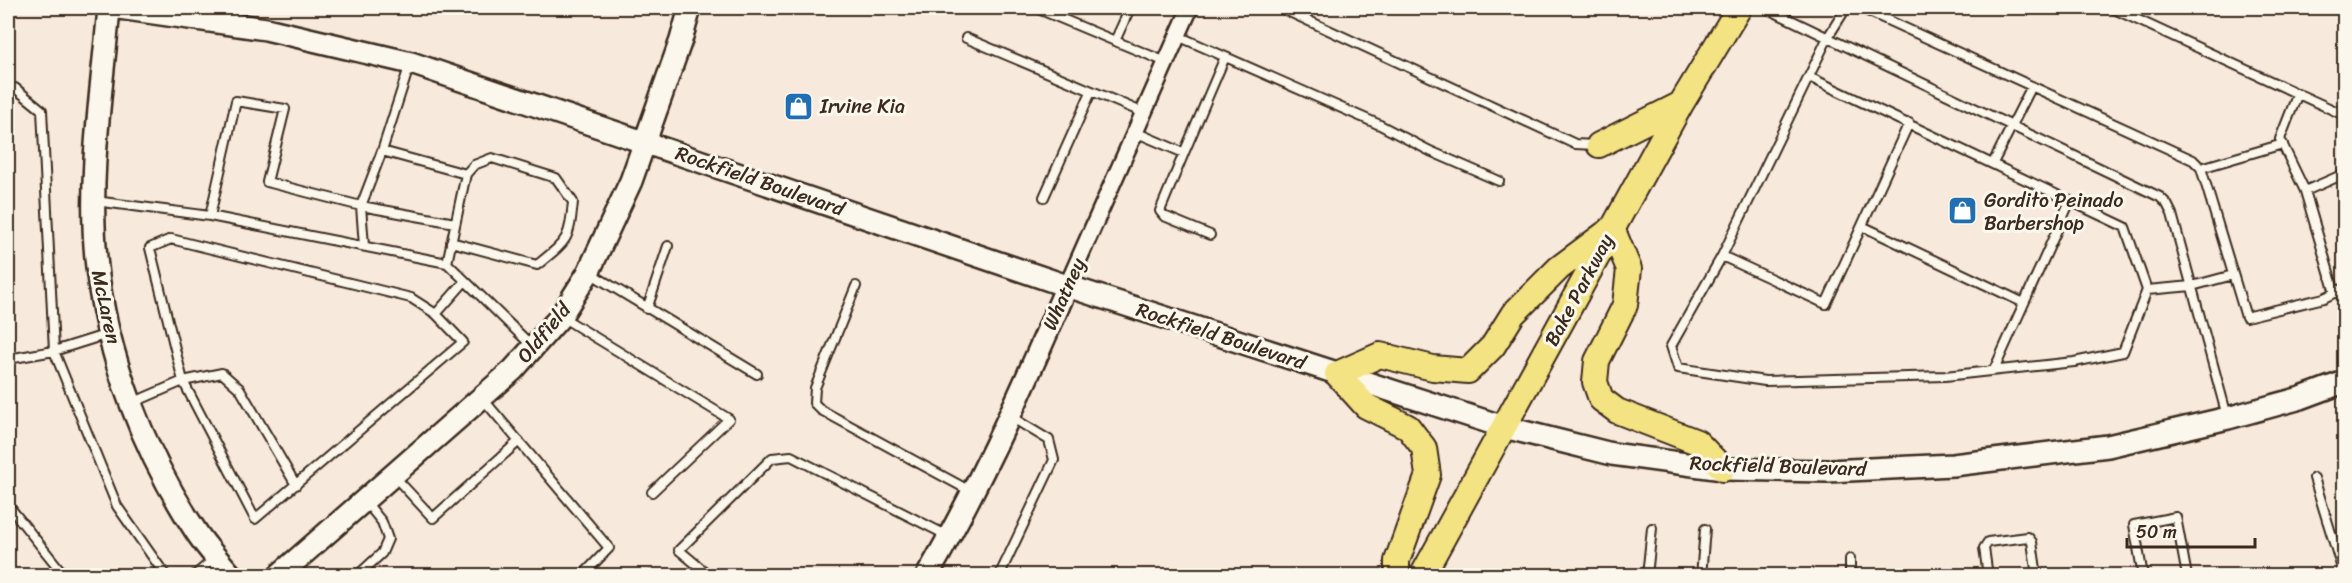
<svg xmlns="http://www.w3.org/2000/svg" width="2352" height="583" font-family="Sriracha,sans-serif">
	<style>
		.lines { fill: none; stroke-linecap: round; stroke-linejoin: round }
		.lane-casing { stroke: #3b2a1e; stroke-width: 12 }
		.street-casing { stroke: #3b2a1e; stroke-width: 20 }
		.secondary-casing { stroke: #3b2a1e; stroke-width: 26 }
		.primary-casing { stroke: #3b2a1e; stroke-width: 28 }
		.lane { stroke: #fbf7ec; stroke-width: 8 }
		.street { stroke: #fbf7ec; stroke-width: 15 }
		.secondary { stroke: #fbf7ec; stroke-width: 21 }
		.primary { stroke: #f4e382; stroke-width: 24 }
		.labels { text-anchor: middle; dominant-baseline: central; stroke-width: 6; stroke-linejoin: round; paint-order: stroke }
		.poi-label { font-size: 20px; fill: #3b2a1e; stroke: #fbf7ec; text-anchor: start }
		.street-label { font-size: 20px; fill: #3b2a1e; stroke: #fbf7ec }
	</style>
	<rect width="100%" height="100%" fill="#f8e9dd"/>
	<filter id="ink" filterUnits="userSpaceOnUse"><feTurbulence type="fractalNoise" baseFrequency=".0167" numOctaves="2"/><feDisplacementMap in="SourceGraphic" scale="12" xChannelSelector="R" yChannelSelector="G"/><feConvolveMatrix kernelMatrix="1 2 1 2 8 2 1 2 1" color-interpolation-filters="sRGB"/></filter>
	<g filter="url(#ink)">
		<g class="lines">
			<defs>
				<path id="lane" d="M 1036,8 L 1115,41
					M 1130,8 L 1115,41 L 1166,62
					M 1281,8 L 1575,144 L 1595,145
					M 1766,8 L 2160,197 L 2167,204 L 2172,214 L 2227,416
					M 1861,8 L 2193,160 L 2201,168 L 2246,317 L 2324,298 L 2344,288
					M 2112,8 L 2344,115
					M 1178,36 L 1380,125 L 1430,151 L 1499,181
					M 966,38 L 1144,113
					M 1809,77 L 2125,227 L 2147,290 L 2123,352 L 2074,362 L 1945,376 L 1765,381 L 1678,368 L 1671,346 L 1722,256 L 1828,37 L 1846,8
					M 8,88 L 15,88 L 42,110 L 54,351 L 117,506 L 166,576
					M 2298,93 L 2280,139 L 2305,191 L 2335,293
					M 1135,132 L 1184,153 L 1225,57
					M 382,151 L 410,64
					M 1184,153 L 1160,211 L 1164,216 L 1210,235
					M 1993,163 L 2032,86
					M 2201,168 L 2283,144
					M 2305,191 L 2344,174
					M 1044,197 L 1091,92
					M 95,201 L 210,216 L 236,101 L 285,109 L 267,182 L 361,206 L 382,151 L 466,174 L 447,263 L 532,346
					M 210,216 L 447,263
					M 1862,226 L 2024,303
					M 451,242 L 537,265 C 568,240 569,241 573,202 L 556,178 L 492,158 L 474,165 L 466,174
					M 364,246 L 361,206 L 455,223
					M 1722,256 L 1826,304 L 1909,123
					M 590,273 L 757,374
					M 856,286 L 815,388 L 814,403 L 821,410 L 972,492
					M 2147,290 L 2192,286 L 2233,275
					M 647,309 L 668,246
					M 436,314 L 411,298 L 171,239 L 150,248 L 183,381 L 255,519 L 463,342 L 436,314 L 465,281
					M 562,317 L 729,419 L 652,492
					M 8,359 L 54,351 L 108,334
					M 1994,370 L 2070,201
					M 483,399 L 609,548 L 582,576
					M 132,403 L 183,381 L 222,373 L 240,389 L 296,485
					M 394,476 L 433,518 L 519,441
					M 2314,478 L 2344,575
					M 8,505 L 65,576
					M 1850,559 L 1850,576
					M 194,576 L 215,558
					M 357,576 L 382,553 L 388,539 L 382,522 L 365,501
					M 651,576 L 653,576
					M 710,576 L 679,550 L 772,458 L 791,456 L 948,536
					M 999,576 L 1054,460 L 1049,440 L 1011,417
					M 1647,576 L 1652,528
					M 1701,576 L 1705,529
					M 1988,576 L 1984,548 L 1988,542 L 2028,537 L 2032,542 L 2037,576
					M 2143,576 L 2134,525 L 2176,517 L 2187,576"/>
				<path id="street" d="M 1067,286 L 1190,8"/>
				<path id="secondary" d="M 109,8 C 102,90 88,175 96,258 C 105,354 144,453 197,533 C 207,548 220,562 232,576
					M 119,8 L 266,29 L 411,63 L 1067,286 L 1504,427 L 1612,454 L 1723,469 L 1828,471 L 1953,465 L 2108,446 L 2228,418 L 2301,398 L 2344,382
					M 278,576 L 513,370 L 561,316 L 588,273 L 631,181 L 681,40 L 690,8
					M 927,576 C 982,481 1024,386 1067,286"/>
				<path id="primary" d="M 1599,145 L 1681,104
					M 1612,228 L 1629,269 L 1625,305 L 1597,361 L 1595,382 L 1601,399 L 1617,411 L 1697,442 L 1723,469
					M 1397,576 L 1397,561 L 1428,475 L 1424,448 L 1408,427 L 1366,406 L 1337,374 L 1380,355 L 1433,368 L 1468,371 L 1493,346 L 1513,314 L 1559,268 L 1606,233
					M 1422,576 L 1681,104 L 1739,8"/>
			</defs>
			<!-- lane casing -->
			<use href="#lane" class="lane-casing"/>
			<!-- street casing -->
			<use href="#street" class="street-casing"/>
			<!-- secondary casing -->
			<use href="#secondary" class="secondary-casing"/>
			<!-- primary casing -->
			<use href="#primary" class="primary-casing"/>
			<!-- lane -->
			<use href="#lane" class="lane"/>
			<!-- street -->
			<use href="#street" class="street"/>
			<!-- secondary -->
			<use href="#secondary" class="secondary"/>
			<!-- primary -->
			<use href="#primary" class="primary"/>
		</g>
	</g>
	<!-- icons -->
	<defs>
		<symbol id="shop-square" viewBox="-11 -11 22 22"><rect x="-9" y="-9" width="18" height="18" rx="4" fill="#1f6fb2" stroke="#fbf7ec"/><path d="M-5-2.5h2.3a2.7 3.5 0 0 1 5.4 0H5L5.5 6h-11ZM-1.5-2.5h3a1.5 2.3 0 0 0-3 0Z" fill="#fff"/></symbol>
	</defs>
	<g fill-rule="evenodd">
		<use href="#shop-square" x="782" y="90" width="33" height="33"/>
		<use href="#shop-square" x="1946" y="194" width="33" height="33"/>
	</g>
	<g class="labels">
		<!-- poi labels -->
		<g class="poi-label">
			<text x="820" y="106">Irvine Kia</text>
			<text x="1984" y="200">Gordito Peinado<tspan x="1984" dy="23">Barbershop</tspan></text>
		</g>
		<!-- street labels -->
		<g class="street-label">
			<text transform="translate(760 181) rotate(19)">Rockfield Boulevard</text>
			<text transform="translate(1579 290) rotate(-62)">Bake Parkway</text>
			<text transform="translate(1064 294) rotate(-66)">Whatney</text>
			<text transform="translate(106 307) rotate(78)">McLaren</text>
			<text transform="translate(544 333) rotate(-50)">Oldfield</text>
			<text transform="translate(1221 336) rotate(18)">Rockfield Boulevard</text>
			<text transform="translate(1778 466) rotate(2)">Rockfield Boulevard</text>
		</g>
	</g>
	<!-- margin -->
	<rect width="2352" height="583" fill="none" stroke="#fbf7ec" stroke-width="30"/>
	<rect x="15" y="15" width="2322" height="553" fill="none" stroke="#3b2a1e" stroke-width="2" filter="url(#ink)"/>
	<!-- scale -->
	<path d="M2127 538v9h128v-9" fill="none" stroke="#3b2a1e" stroke-width="3"/>
	<text x="2136" y="538" font-size="18" fill="#3b2a1e" stroke="#fbf7ec" stroke-width="4.5" paint-order="stroke">50 m</text>
</svg>
